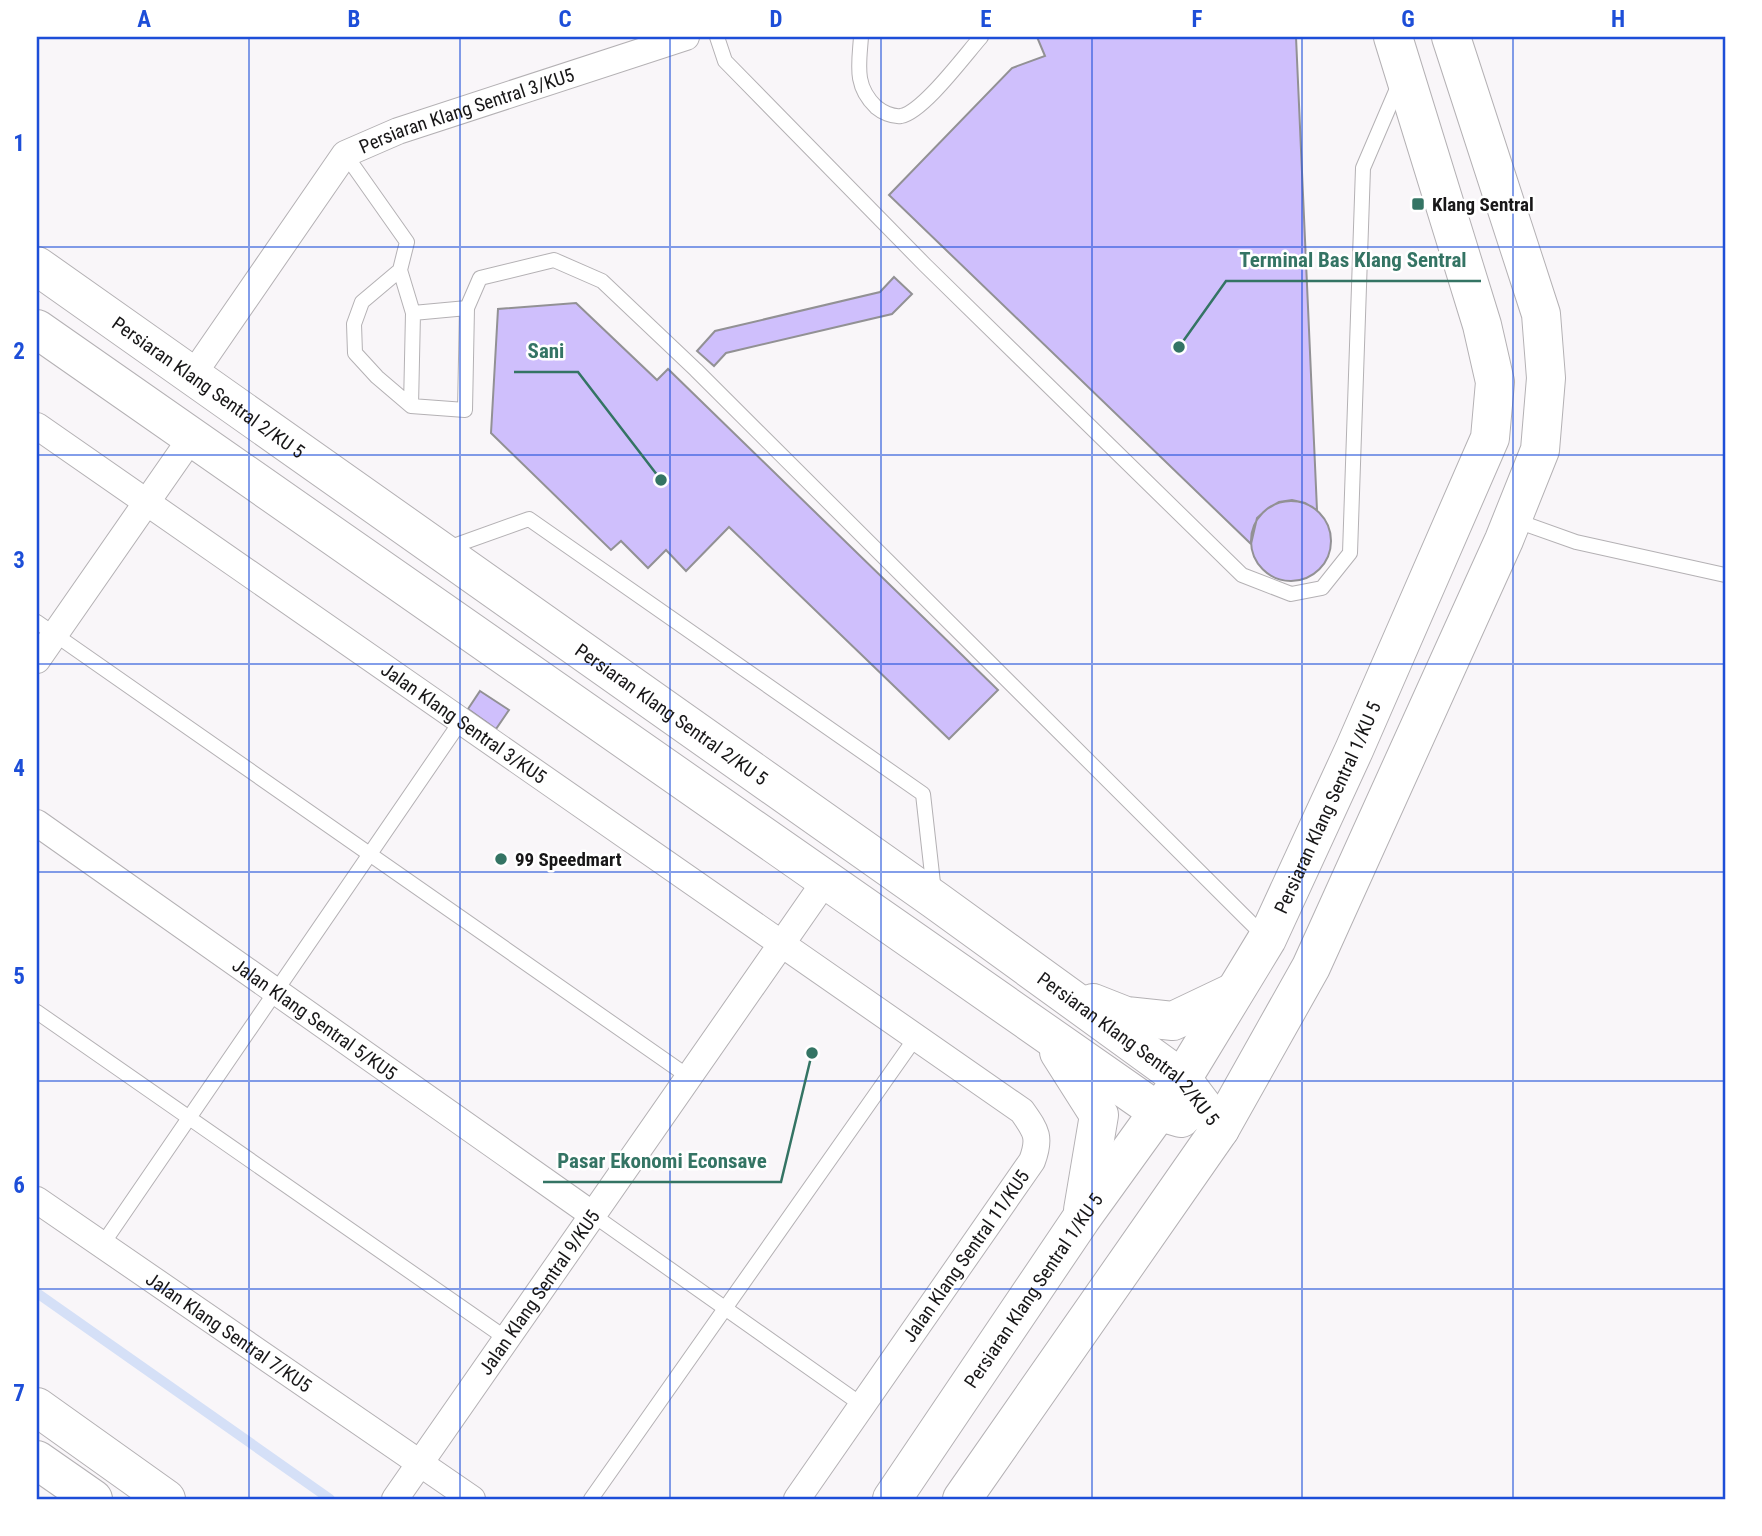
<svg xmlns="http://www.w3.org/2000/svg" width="1762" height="1536" font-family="'Roboto Condensed',sans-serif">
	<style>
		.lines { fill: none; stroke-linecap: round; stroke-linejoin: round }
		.stream { stroke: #d5e0f7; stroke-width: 10 }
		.building { fill: #cfbffc; stroke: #929194; stroke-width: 2 }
		.lane-casing { stroke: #b4b1b4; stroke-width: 16 }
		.street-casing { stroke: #b4b1b4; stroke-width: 28 }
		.secondary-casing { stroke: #b4b1b4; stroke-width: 40 }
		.lane { stroke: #fff; stroke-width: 14 }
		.street { stroke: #fff; stroke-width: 26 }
		.secondary { stroke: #fff; stroke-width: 38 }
		.grid { fill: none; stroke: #1d4ed8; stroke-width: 2; stroke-opacity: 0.55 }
		.poi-dot { fill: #347464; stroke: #fff; stroke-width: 2.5 }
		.labels { text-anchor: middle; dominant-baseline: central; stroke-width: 5; stroke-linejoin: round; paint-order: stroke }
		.street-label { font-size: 19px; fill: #181718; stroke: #fff }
		.poi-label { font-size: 19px; font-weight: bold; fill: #181718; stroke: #fff; text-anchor: start }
		.leader { fill: none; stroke: #347464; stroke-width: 2.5 }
		.callout-dot { fill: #347464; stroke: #fff; stroke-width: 2.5 }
		.callout-label { font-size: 21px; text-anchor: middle; font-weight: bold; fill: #347464; stroke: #fff; stroke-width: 5; stroke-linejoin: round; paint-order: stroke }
		.neatline { fill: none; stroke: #1d4ed8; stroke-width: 2.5 }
		.grid-label { font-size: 23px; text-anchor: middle; font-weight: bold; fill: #1d4ed8 }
	</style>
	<rect width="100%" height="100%" fill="#f9f6f9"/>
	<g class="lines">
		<!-- stream -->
		<path class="stream" d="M 37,1293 L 330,1499"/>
	</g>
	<!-- building -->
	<path class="building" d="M 1037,37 L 1296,37 L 1317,510 L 1305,503 L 1292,500 L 1279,502 L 1267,509 L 1257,518 L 1251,544 L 889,195 L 1012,68 L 1045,56 Z
		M 894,277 L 912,294 L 892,314 L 726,353 L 714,366 L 697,351 L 715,331 L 880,292 Z
		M 576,303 L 657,380 L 668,369 L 998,690 L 949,739 L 729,527 L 686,571 L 666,550 L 648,568 L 621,541 L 611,550 L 491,433 L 498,309 Z
		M1251 541a40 40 0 1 1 80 0a40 40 0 1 1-80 0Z
		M 480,691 L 509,710 L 496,729 L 468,709 Z"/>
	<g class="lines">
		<defs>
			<path id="lane" d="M 717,37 L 725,61 L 925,265 L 1242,575 L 1291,594 L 1322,588 L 1350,553 L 1363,168 L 1399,84
				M 861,37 C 859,65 854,86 876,107 C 882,112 892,117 901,116 C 923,112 965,55 981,37
				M 345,154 L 407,242 L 400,270 L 413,313 L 411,406 L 377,377 L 355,353 L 354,324 L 362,302 L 400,270
				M 413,313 L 467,308
				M 411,406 L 465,410 L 467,308 L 480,278 L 554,260 L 602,281 L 696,370 L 1264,936
				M 1514,520 L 1576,542 L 1725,575
				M 445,549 L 529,519 L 923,794 L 934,892
				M 37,622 L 689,1077
				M 37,1012 L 507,1339
				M 593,1215 L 862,1405
				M 102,1245 L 461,721
				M 591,1499 L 916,1037"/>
			<g id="street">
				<path id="s1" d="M 192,376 L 345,154 L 398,131 L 686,37"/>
				<path id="s2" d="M 37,426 L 1022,1111 C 1036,1131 1041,1137 1032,1161 L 797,1499"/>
				<path d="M 37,660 L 192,437"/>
				<path id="s3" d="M 37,823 L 593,1215"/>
				<path id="s4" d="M 37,1200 L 472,1499"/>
				<path id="s5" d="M 395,1499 L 826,880"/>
			</g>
			<g id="secondary">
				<path id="s6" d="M 37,266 L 935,900 L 1182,1079 L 1220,1129"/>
				<path d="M 37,329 L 1157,1111 L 1181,1118"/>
				<path d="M 1093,1003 L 1126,1016 L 1173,1021 L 1234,992"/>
				<path d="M 1059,1052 L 1099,1115 L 1083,1210"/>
				<path d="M 37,1407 L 166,1499"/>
				<path d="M 37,1460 L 93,1499"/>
				<path id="s7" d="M 892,1499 L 1081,1219 L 1182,1079 L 1267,939 L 1354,750 L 1490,438 L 1495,382 L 1482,325 L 1393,37"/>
				<path d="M 962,1499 L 1220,1129 L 1311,967 L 1504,540 L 1540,450 L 1546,378 L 1541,314 L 1451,37"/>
			</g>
		</defs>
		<!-- lane casing -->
		<use href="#lane" class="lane-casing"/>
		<!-- street casing -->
		<use href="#street" class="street-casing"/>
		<!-- secondary casing -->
		<use href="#secondary" class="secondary-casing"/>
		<!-- lane -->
		<use href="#lane" class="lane"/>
		<!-- street -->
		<use href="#street" class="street"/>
		<!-- secondary -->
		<use href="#secondary" class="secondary"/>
	</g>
	<!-- grid -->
	<path class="grid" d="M 249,37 L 249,1499M 460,37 L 460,1499M 670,37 L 670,1499M 881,37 L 881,1499M 1092,37 L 1092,1499M 1302,37 L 1302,1499M 1513,37 L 1513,1499M 37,247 L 1725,247M 37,455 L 1725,455M 37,664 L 1725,664M 37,872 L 1725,872M 37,1081 L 1725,1081M 37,1289 L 1725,1289"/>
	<!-- markers -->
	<g class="poi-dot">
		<rect x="1411" y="197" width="14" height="14" rx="3.5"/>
		<circle cx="501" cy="859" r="7"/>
	</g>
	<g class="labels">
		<!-- street labels -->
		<g class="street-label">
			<text stroke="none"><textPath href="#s1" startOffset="399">Persiaran Klang Sentral 3/KU5</textPath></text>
			<text stroke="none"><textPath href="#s6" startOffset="210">Persiaran Klang Sentral 2/KU 5</textPath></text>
			<text stroke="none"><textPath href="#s6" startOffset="777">Persiaran Klang Sentral 2/KU 5</textPath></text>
			<text stroke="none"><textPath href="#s2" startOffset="520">Jalan Klang Sentral 3/KU5</textPath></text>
			<text stroke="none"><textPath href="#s7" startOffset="819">Persiaran Klang Sentral 1/KU 5</textPath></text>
			<text stroke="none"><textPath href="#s3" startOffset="340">Jalan Klang Sentral 5/KU5</textPath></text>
			<text stroke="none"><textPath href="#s6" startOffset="1344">Persiaran Klang Sentral 2/KU 5</textPath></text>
			<text transform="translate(966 1256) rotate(-55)">Jalan Klang Sentral 11/KU5</text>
			<text stroke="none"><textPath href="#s7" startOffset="252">Persiaran Klang Sentral 1/KU 5</textPath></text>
			<text stroke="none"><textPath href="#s5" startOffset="252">Jalan Klang Sentral 9/KU5</textPath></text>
			<text stroke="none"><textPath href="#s4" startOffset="233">Jalan Klang Sentral 7/KU5</textPath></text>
		</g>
		<!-- poi labels -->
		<g class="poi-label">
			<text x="1432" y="204">Klang Sentral</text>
			<text x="515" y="859">99 Speedmart</text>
		</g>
	</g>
	<!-- callouts -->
	<path class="leader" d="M1179 347L1226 281H1481M661 480L578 372H514M812 1053L781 1182H543"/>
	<g class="callout-dot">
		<circle cx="1179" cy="347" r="7"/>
		<circle cx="661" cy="480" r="7"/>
		<circle cx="812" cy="1053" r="7"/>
	</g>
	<g class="callout-label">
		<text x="1353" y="267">Terminal Bas Klang Sentral</text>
		<text x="546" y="358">Sani</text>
		<text x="662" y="1168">Pasar Ekonomi Econsave</text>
	</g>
	<!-- border -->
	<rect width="1762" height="1536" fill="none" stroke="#ffffff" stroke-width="77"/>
	<rect x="38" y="38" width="1686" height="1460" class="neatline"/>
	<g class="grid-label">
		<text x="144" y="27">A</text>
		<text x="354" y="27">B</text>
		<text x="565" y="27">C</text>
		<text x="776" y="27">D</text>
		<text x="986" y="27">E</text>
		<text x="1197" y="27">F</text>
		<text x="1408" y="27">G</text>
		<text x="1618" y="27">H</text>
		<text x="19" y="151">1</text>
		<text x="19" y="359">2</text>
		<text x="19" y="568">3</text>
		<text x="19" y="776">4</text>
		<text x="19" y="984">5</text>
		<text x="19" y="1193">6</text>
		<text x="19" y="1401">7</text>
	</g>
</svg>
